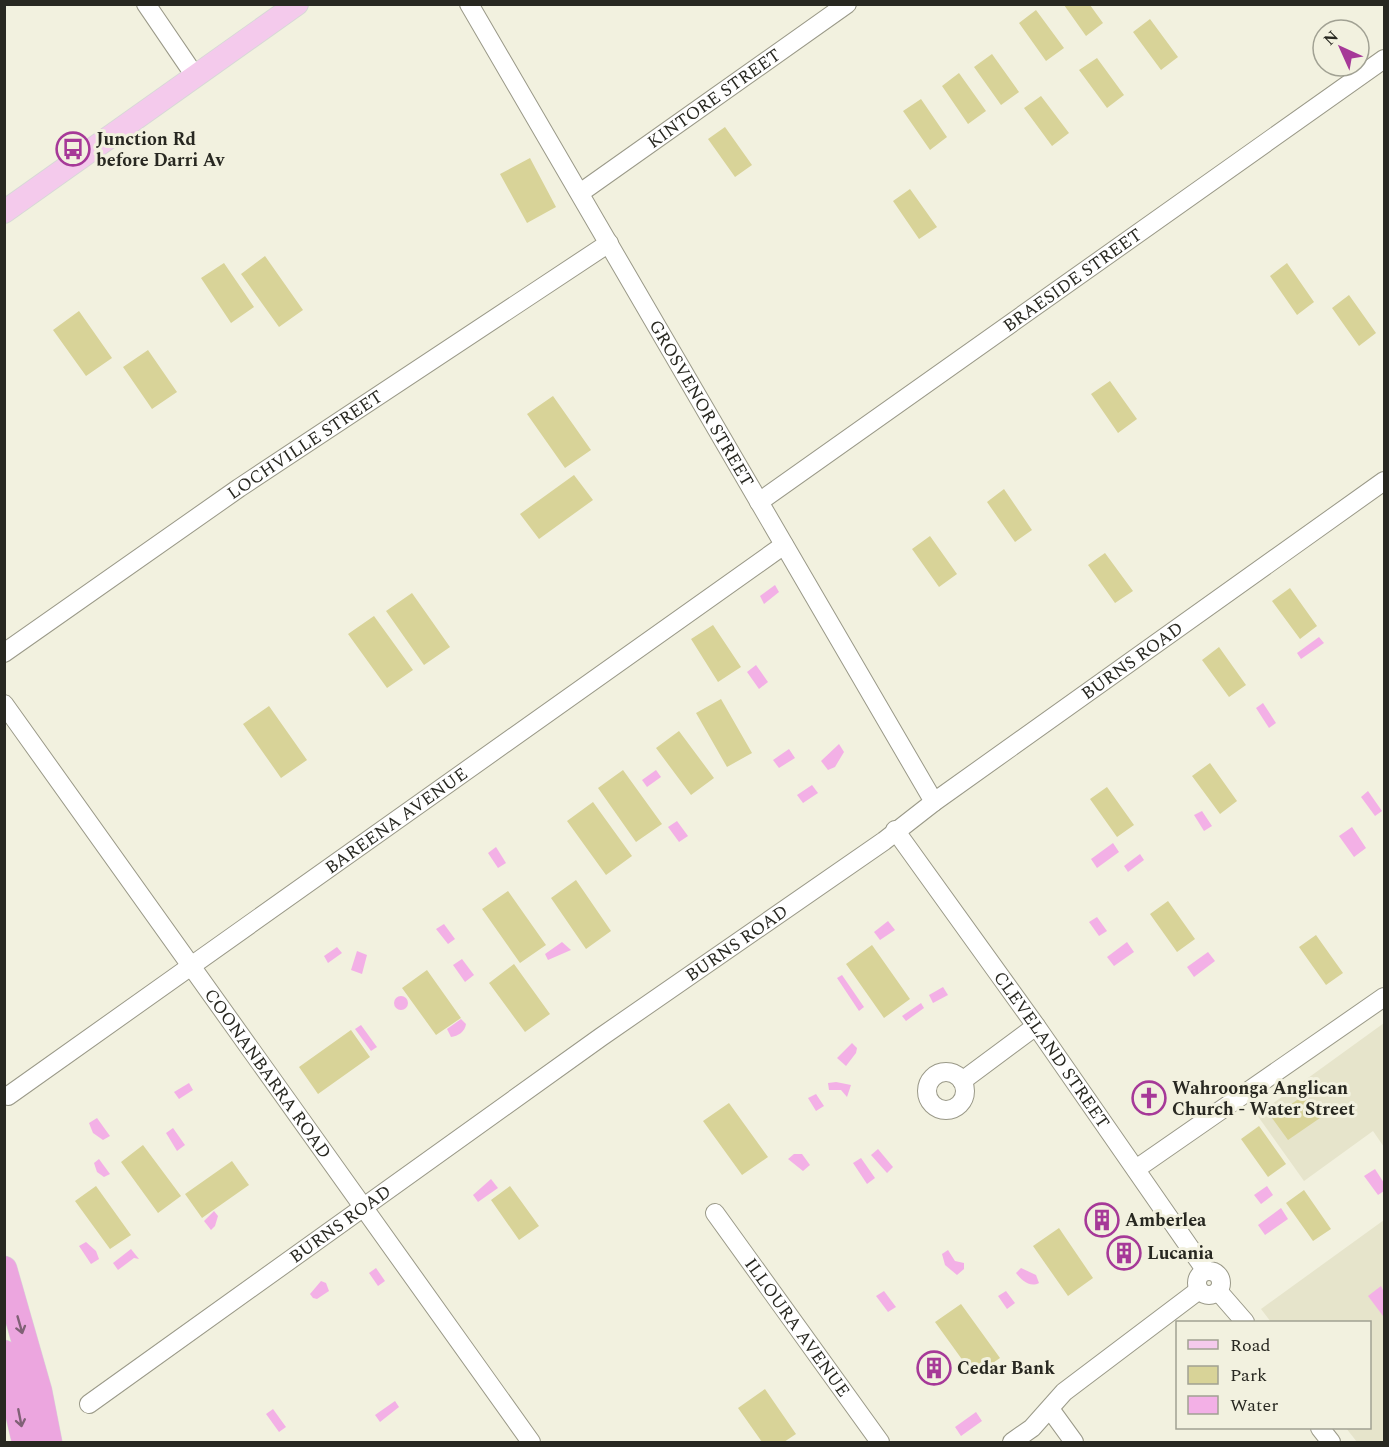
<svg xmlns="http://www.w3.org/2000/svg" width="1389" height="1447" font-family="Spectral,serif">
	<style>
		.built { fill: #e6e4cb }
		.green { fill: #d8d398 }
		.water { fill: #f3b0e6 }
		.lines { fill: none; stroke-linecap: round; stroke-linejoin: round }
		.minor-casing { stroke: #9a9988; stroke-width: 20 }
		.major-casing { stroke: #d8d8d7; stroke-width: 24 }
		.highway-casing { stroke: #d8d8d7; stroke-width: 27 }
		.minor { stroke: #fff; stroke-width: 18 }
		.major { stroke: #f4caec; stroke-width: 22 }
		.highway { stroke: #eca6df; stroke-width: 26 }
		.oneway { stroke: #806176 }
		.labels { text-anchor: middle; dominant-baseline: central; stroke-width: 6; stroke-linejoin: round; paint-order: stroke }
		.street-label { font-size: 18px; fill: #282821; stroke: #f2f1df }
		.poi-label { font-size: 18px; font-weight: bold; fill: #282821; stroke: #f2f1df; text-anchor: start }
	</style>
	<rect width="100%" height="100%" fill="#f2f1df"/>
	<!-- built -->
	<path class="built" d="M 1384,1023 L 1384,1147 L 1373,1131 L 1304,1181 L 1257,1115 Z
		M 1384,1220 L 1384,1442 L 1357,1442 L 1346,1428 L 1370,1428 L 1370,1322 L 1271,1322 L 1261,1309 Z"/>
	<!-- green -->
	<path class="green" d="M 1064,5 L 1090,5 L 1103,23 L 1086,36 Z
		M 1036,10 L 1064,48 L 1046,61 L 1019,23 Z
		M 1150,19 L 1178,57 L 1161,70 L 1133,32 Z
		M 992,54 L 1019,92 L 1001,105 L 974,67 Z
		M 1097,58 L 1124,95 L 1107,108 L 1079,70 Z
		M 959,73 L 986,111 L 968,124 L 942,86 Z
		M 1041,96 L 1069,133 L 1052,146 L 1024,108 Z
		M 921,99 L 947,137 L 930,150 L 903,111 Z
		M 725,127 L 752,165 L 735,177 L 708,139 Z
		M 530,158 L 556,207 L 527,223 L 500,174 Z
		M 910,189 L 937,227 L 919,239 L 893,201 Z
		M 265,256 L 303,310 L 279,327 L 241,274 Z
		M 224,263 L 254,307 L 231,323 L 201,278 Z
		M 1287,263 L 1314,302 L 1297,315 L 1270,276 Z
		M 1349,295 L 1376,333 L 1359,346 L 1332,308 Z
		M 79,311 L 112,358 L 86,376 L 53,330 Z
		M 148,350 L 177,392 L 152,409 L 123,367 Z
		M 1110,381 L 1137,419 L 1118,433 L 1091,394 Z
		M 553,396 L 591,450 L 565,468 L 527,414 Z
		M 574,475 L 593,500 L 539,539 L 520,514 Z
		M 1004,489 L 1032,530 L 1015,542 L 987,502 Z
		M 930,536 L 957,574 L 939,587 L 912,549 Z
		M 1105,553 L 1133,591 L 1115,603 L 1088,565 Z
		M 1290,588 L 1317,626 L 1300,639 L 1272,601 Z
		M 412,593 L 450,647 L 424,665 L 386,611 Z
		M 374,616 L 413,670 L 387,688 L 348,634 Z
		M 713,625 L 741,667 L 718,682 L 691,639 Z
		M 1219,647 L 1246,685 L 1229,697 L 1202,660 Z
		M 721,699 L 752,753 L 727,767 L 696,713 Z
		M 269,706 L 307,760 L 281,778 L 243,724 Z
		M 679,731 L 714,778 L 691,795 L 656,748 Z
		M 1210,763 L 1237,801 L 1220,814 L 1192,776 Z
		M 623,770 L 662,824 L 636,842 L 598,788 Z
		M 1107,787 L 1134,825 L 1117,837 L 1090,799 Z
		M 593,802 L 632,856 L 606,875 L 567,821 Z
		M 576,880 L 611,931 L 586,949 L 551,898 Z
		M 508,891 L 546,945 L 520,963 L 482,909 Z
		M 1168,901 L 1195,939 L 1177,952 L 1150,914 Z
		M 1316,935 L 1343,973 L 1326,985 L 1299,947 Z
		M 872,945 L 910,999 L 884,1018 L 846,964 Z
		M 514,964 L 550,1014 L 525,1032 L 489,983 Z
		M 427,970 L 461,1018 L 436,1035 L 402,988 Z
		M 351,1030 L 370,1057 L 318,1094 L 299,1067 Z
		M 1304,1095 L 1320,1118 L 1288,1140 L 1272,1118 Z
		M 729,1103 L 768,1157 L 742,1175 L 703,1121 Z
		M 1259,1126 L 1286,1164 L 1268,1177 L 1241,1139 Z
		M 143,1145 L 181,1196 L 158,1213 L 121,1162 Z
		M 232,1161 L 249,1185 L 202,1218 L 185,1194 Z
		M 96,1186 L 131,1235 L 110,1249 L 75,1201 Z
		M 510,1186 L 539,1226 L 519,1240 L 491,1200 Z
		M 1304,1190 L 1331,1229 L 1313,1241 L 1286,1203 Z
		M 1059,1228 L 1093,1278 L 1068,1296 L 1033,1246 Z
		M 961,1304 L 1000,1358 L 974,1376 L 935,1322 Z
		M 765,1389 L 796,1434 L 784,1442 L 762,1442 L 738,1408 Z"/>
	<!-- water -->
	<path class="water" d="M 775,585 L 779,592 L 764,604 L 760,596 Z
		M 1319,637 L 1324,643 L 1301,659 L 1297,653 Z
		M 756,665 L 768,682 L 759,689 L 747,672 Z
		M 1263,703 L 1276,723 L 1269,728 L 1256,708 Z
		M 839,744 L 844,752 L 835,767 L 828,770 L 821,761 Z
		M 789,749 L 795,758 L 779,768 L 773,760 Z
		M 656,770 L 661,777 L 647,787 L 642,780 Z
		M 812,785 L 818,793 L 803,803 L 797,795 Z
		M 1368,791 L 1382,811 L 1375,816 L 1361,797 Z
		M 1202,811 L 1212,826 L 1204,831 L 1194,815 Z
		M 677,821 L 688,836 L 679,842 L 668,827 Z
		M 1352,827 L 1366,848 L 1354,857 L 1339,836 Z
		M 1113,843 L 1119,852 L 1097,868 L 1091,859 Z
		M 496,847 L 506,863 L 498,868 L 488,853 Z
		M 1140,854 L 1144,860 L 1128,872 L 1124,866 Z
		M 1097,917 L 1107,931 L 1099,936 L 1089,922 Z
		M 888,921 L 895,930 L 880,940 L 874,932 Z
		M 444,924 L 455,939 L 448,944 L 436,929 Z
		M 562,942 L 571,950 L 548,960 L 545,954 Z
		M 1127,942 L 1134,952 L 1114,966 L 1107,957 Z
		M 337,947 L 342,953 L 328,963 L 324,956 Z
		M 357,951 L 367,955 L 362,974 L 351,970 Z
		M 1208,952 L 1215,961 L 1194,977 L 1187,967 Z
		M 462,959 L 474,975 L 465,982 L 453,965 Z
		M 842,975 L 864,1007 L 859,1011 L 837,978 Z
		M 943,987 L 948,995 L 933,1003 L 929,995 Z
		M394 1003a7 7 0 1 1 14 0a7 7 0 1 1-14 0Z
		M 921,1003 L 924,1008 L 906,1021 L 902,1016 Z
		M 461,1019 L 466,1024 C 465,1032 458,1036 451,1037 L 447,1029 Z
		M 361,1025 L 377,1047 L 371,1051 L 355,1029 Z
		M 852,1043 L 857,1048 L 856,1053 L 846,1066 L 837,1058 Z
		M 836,1082 L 851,1085 L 847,1097 L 841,1090 L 829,1090 L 828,1083 Z
		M 189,1083 L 193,1090 L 179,1099 L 174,1092 Z
		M 816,1094 L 824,1106 L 816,1111 L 808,1098 Z
		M 97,1118 L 110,1136 L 103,1140 L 93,1133 L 89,1123 Z
		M 173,1128 L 185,1145 L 177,1151 L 166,1133 Z
		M 878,1149 L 893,1167 L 887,1173 L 871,1155 Z
		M 794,1154 L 802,1154 L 810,1165 L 803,1171 L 788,1159 Z
		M 861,1158 L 875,1178 L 867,1184 L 853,1163 Z
		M 99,1159 L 110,1174 L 104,1177 L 97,1172 L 94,1163 Z
		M 1375,1169 L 1384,1183 L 1384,1191 L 1378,1195 L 1364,1176 Z
		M 491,1179 L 498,1188 L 478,1202 L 473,1195 Z
		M 1267,1186 L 1273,1195 L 1261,1204 L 1254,1195 Z
		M 1281,1208 L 1288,1219 L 1265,1235 L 1258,1225 Z
		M 214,1211 L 218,1216 L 215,1226 L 211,1230 L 204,1221 Z
		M 86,1242 L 96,1251 L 99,1259 L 91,1264 L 79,1246 Z
		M 131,1249 L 139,1259 L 134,1258 L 118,1270 L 113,1263 Z
		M 948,1250 L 955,1261 L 964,1263 L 964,1269 L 957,1275 L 945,1265 L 942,1254 Z
		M 376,1268 L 385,1281 L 378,1286 L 369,1273 Z
		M 1021,1268 L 1036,1275 L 1039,1283 C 1030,1288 1021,1280 1016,1273 Z
		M 321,1281 L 326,1283 L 329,1291 L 317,1299 L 313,1298 L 310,1294 Z
		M 1381,1286 L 1384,1292 L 1383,1316 L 1368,1296 Z
		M 884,1291 L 896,1307 L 888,1312 L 876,1296 Z
		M 1006,1291 L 1015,1303 L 1007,1309 L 998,1296 Z
		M 395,1401 L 399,1407 L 380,1422 L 375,1415 Z
		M 273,1409 L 286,1427 L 279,1432 L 266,1414 Z
		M 976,1412 L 982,1421 L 961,1436 L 955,1427 Z"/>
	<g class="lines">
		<defs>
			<g id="minor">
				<path d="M 146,4 L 195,76"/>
				<path id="s1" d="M 469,4 L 934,802"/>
				<path id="s2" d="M 580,193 L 847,4"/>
				<path id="s3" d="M 759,502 L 1384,59"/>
				<path id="s4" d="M 4,653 L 239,488 L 609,243"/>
				<path id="s5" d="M 4,704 L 531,1442"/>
				<path id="s6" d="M 895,830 L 1036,1026 L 1206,1271"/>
				<circle cx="946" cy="1091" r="19"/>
				<path d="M 962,1081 L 1036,1026"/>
				<path id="s7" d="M 8,1096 L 784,545"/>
				<path d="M 1136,1169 L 1384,997"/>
				<path id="s8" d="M 715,1213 L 880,1442"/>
				<circle cx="1209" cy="1283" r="12"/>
				<path d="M 1218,1291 L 1245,1322"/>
				<path id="s9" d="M 89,1404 L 601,1037 L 884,841 L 934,802 L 1384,481"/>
				<path d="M 1050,1409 L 1074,1442"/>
				<path d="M 1320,1428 L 1331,1442"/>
				<path d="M 1012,1442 L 1032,1428 L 1064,1392 L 1199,1290"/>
			</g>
			<path id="major" d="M 4,212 L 297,4"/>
			<path id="highway" d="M 4,1269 L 39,1391 L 49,1442
				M 4,1353 L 25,1442"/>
		</defs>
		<!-- minor casing -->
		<use href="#minor" class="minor-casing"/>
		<!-- major casing -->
		<use href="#major" class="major-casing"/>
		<!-- highway casing -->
		<use href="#highway" class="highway-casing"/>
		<!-- minor -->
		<use href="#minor" class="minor"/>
		<!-- major -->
		<use href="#major" class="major"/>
		<!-- highway -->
		<use href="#highway" class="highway"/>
	</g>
	<!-- one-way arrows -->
	<defs><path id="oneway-shaft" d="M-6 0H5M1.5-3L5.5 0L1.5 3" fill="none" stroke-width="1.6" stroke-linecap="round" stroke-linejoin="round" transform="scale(1.5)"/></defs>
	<g class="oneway">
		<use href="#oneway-shaft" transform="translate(20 1325) rotate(74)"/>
		<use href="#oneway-shaft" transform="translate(20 1418) rotate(79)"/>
	</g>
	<!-- icons -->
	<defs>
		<symbol id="bus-ring" viewBox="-11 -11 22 22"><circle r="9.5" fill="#f2f1df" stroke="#a63998" stroke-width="1.5"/><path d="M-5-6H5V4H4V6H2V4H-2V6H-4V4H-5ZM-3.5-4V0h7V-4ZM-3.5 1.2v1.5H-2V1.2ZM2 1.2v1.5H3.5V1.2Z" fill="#a63998"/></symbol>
		<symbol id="church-ring" viewBox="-11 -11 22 22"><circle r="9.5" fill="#f2f1df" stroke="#a63998" stroke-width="1.5"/><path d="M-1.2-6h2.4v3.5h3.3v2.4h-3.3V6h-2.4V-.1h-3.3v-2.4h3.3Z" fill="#a63998"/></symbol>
		<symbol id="building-ring" viewBox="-11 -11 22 22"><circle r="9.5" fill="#f2f1df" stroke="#a63998" stroke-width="1.5"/><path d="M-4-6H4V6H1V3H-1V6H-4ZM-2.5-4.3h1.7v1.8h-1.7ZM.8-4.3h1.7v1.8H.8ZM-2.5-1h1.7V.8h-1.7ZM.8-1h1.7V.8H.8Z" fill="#a63998"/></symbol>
	</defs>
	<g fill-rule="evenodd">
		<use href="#bus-ring" x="54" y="130" width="38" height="38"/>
		<use href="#church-ring" x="1130" y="1079" width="38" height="38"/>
		<use href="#building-ring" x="1083" y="1201" width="38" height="38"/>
		<use href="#building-ring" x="1105" y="1234" width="38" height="38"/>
		<use href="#building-ring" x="915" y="1349" width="38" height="38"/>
	</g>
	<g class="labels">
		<!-- street labels -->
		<g class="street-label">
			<text stroke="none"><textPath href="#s2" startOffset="164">KINTORE STREET</textPath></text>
			<text stroke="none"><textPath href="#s3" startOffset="384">BRAESIDE STREET</textPath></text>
			<text stroke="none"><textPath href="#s1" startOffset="462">GROSVENOR STREET</textPath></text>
			<text stroke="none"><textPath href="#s4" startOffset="366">LOCHVILLE STREET</textPath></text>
			<text stroke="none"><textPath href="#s9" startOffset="1281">BURNS ROAD</textPath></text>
			<text stroke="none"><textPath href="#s7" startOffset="476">BAREENA AVENUE</textPath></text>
			<text stroke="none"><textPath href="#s9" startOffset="795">BURNS ROAD</textPath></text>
			<text stroke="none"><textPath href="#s6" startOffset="270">CLEVELAND STREET</textPath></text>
			<text stroke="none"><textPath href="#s5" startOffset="454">COONANBARRA ROAD</textPath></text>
			<text stroke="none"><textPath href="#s9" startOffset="309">BURNS ROAD</textPath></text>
			<text stroke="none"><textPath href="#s8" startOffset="141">ILLOURA AVENUE</textPath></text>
		</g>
		<!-- poi labels -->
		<g class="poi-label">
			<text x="96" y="139">Junction Rd<tspan x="96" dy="21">before Darri Av</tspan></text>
			<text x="1172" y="1088">Wahroonga Anglican<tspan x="1172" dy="21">Church - Water Street</tspan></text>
			<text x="1125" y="1220">Amberlea</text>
			<text x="1147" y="1253">Lucania</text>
			<text x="957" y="1368">Cedar Bank</text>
		</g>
	</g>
	<!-- border -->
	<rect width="1389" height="1447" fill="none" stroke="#282821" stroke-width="12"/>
	<!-- legend -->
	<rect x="1176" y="1321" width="195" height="108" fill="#f2f1df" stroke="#a1a193" stroke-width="1.5"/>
	<rect x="1188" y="1340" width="30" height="9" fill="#f4caec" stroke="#a1a193" stroke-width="1.5"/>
	<text x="1230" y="1351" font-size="18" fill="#282821">Road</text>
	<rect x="1188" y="1366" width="30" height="18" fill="#d8d398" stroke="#a1a193" stroke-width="1.5"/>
	<text x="1230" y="1381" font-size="18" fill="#282821">Park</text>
	<rect x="1188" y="1396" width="30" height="18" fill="#f3b0e6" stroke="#a1a193" stroke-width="1.5"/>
	<text x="1230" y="1411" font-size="18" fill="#282821">Water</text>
	<!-- north arrow -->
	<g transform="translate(1341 48) rotate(315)"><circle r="28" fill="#f2f1df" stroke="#a1a193" stroke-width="1.5"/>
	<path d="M0-4.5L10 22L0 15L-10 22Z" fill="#a63998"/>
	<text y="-9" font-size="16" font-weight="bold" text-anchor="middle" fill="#282821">N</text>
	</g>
</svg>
